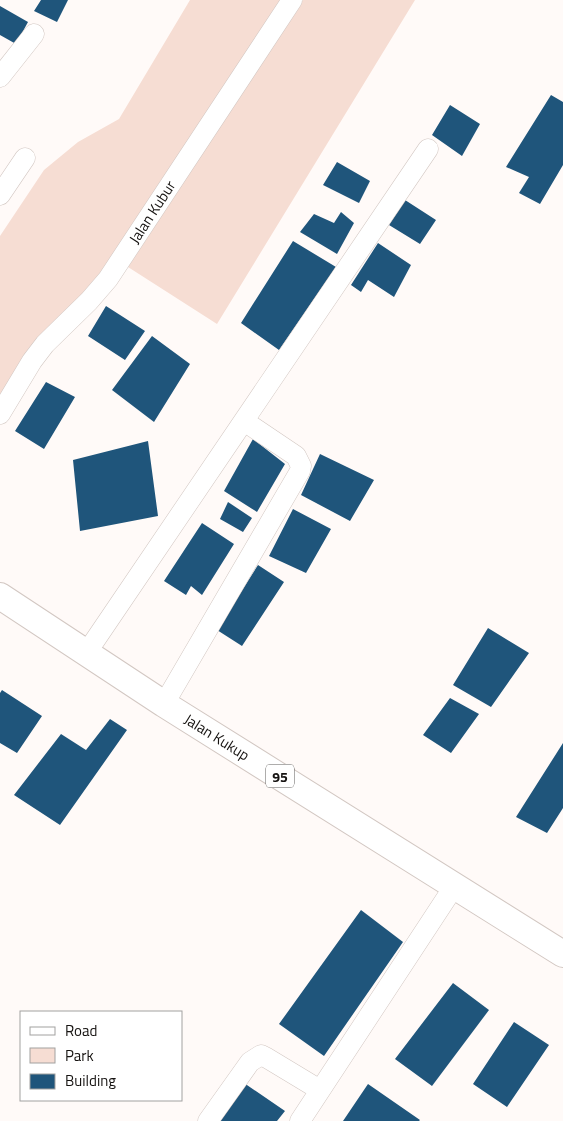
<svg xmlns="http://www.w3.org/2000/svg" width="563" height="1121" font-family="'Titillium Web',sans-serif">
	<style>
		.green { fill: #f6ddd3 }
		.building { fill: #1f557b }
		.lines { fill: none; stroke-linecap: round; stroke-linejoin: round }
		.minor-casing { stroke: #d2c7c2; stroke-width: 21 }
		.major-casing { stroke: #d2c7c2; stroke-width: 28 }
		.minor { stroke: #fff; stroke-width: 20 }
		.major { stroke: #fff; stroke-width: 26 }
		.labels { text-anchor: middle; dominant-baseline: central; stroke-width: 5; stroke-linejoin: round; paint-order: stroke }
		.shield { fill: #fff; stroke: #5c5a58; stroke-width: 1 }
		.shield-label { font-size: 14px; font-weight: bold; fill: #161311 }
		.street-label { font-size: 15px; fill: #161311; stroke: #fff }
	</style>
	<rect width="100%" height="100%" fill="#fffaf8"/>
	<!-- green -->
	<path class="green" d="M 190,0 L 285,0 L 106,268 L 80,298 L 29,348 L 0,396 L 0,236 L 44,170 L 78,142 L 119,119 Z
		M 303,0 L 415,0 L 217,324 L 128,267 Z"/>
	<!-- building -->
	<path class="building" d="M 41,0 L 68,0 L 57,22 L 34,11 Z
		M 0,6 L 28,22 L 16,44 L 0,35 Z
		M 551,95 L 563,102 L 563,165 L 540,204 L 519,193 L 529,177 L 506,167 Z
		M 450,105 L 480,124 L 462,156 L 432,135 Z
		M 337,162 L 370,181 L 359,203 L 323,185 Z
		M 405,200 L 436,220 L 420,244 L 389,225 Z
		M 341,212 L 354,223 L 337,254 L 300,232 L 314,214 L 334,223 Z
		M 293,241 L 336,267 L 279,350 L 241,323 Z
		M 378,243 L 411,265 L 394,297 L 368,280 L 361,292 L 351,285 Z
		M 106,306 L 145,331 L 125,360 L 88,336 Z
		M 152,336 L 190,364 L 154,422 L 112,390 Z
		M 46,382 L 75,397 L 44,449 L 15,431 Z
		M 253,439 L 285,464 L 257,512 L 224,491 Z
		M 148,441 L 158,516 L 80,531 L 73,460 Z
		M 320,454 L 374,480 L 350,521 L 301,495 Z
		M 228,502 L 252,518 L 243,532 L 220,519 Z
		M 293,509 L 331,529 L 306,573 L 269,556 Z
		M 202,523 L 234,544 L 202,595 L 191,586 L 186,595 L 164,581 Z
		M 258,565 L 284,582 L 242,646 L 217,630 Z
		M 488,628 L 529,653 L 491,707 L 453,685 Z
		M 2,690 L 42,716 L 17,753 L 0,743 L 0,693 Z
		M 450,698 L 479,714 L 451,753 L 423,735 Z
		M 110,719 L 127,730 L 60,825 L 14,795 L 61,734 L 86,750 Z
		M 563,743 L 563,808 L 547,833 L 516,817 Z
		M 361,910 L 403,942 L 324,1056 L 279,1024 Z
		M 453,983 L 489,1010 L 432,1086 L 395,1059 Z
		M 514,1022 L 549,1045 L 507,1107 L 473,1084 Z
		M 244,1083 L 285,1111 L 277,1121 L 219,1121 Z
		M 368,1084 L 420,1120 L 419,1121 L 343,1121 Z"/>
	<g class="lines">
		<defs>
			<path id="minor" d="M 0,77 L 34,34
				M 0,195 L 25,158
				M 0,414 L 32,361 L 45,344 L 89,301 L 108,279 L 292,0
				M 87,652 L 428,149
				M 164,704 L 300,471 L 301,466 L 296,456 L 244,421
				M 208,1121 L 250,1062 L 261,1055 L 267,1058 L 320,1090
				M 300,1121 L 455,885"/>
			<path id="major" d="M 0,596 L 164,704 L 563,954"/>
		</defs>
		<!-- minor casing -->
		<use href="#minor" class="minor-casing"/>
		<!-- major casing -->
		<use href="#major" class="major-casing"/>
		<!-- minor -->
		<use href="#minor" class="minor"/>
		<!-- major -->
		<use href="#major" class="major"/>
	</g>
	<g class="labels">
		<!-- shield labels -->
		<rect class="shield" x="266" y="764.5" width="28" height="23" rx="4"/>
		<g class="shield-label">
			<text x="280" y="776">95</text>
		</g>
		<!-- street labels -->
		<g class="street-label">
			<text transform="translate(152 212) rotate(-57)">Jalan Kubur</text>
			<text transform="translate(217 737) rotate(32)">Jalan Kukup</text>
		</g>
	</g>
	<!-- legend -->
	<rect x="20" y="1011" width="162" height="90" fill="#ffffff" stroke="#a2a1a0"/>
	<rect x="30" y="1027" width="25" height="8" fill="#ffffff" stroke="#a2a1a0"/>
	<text x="65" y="1036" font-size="15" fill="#161311">Road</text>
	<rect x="30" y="1048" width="25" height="15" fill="#f6ddd3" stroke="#a2a1a0"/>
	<text x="65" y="1061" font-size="15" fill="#161311">Park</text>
	<rect x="30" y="1074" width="25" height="15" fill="#1f557b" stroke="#a2a1a0"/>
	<text x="65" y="1086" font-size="15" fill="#161311">Building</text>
</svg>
